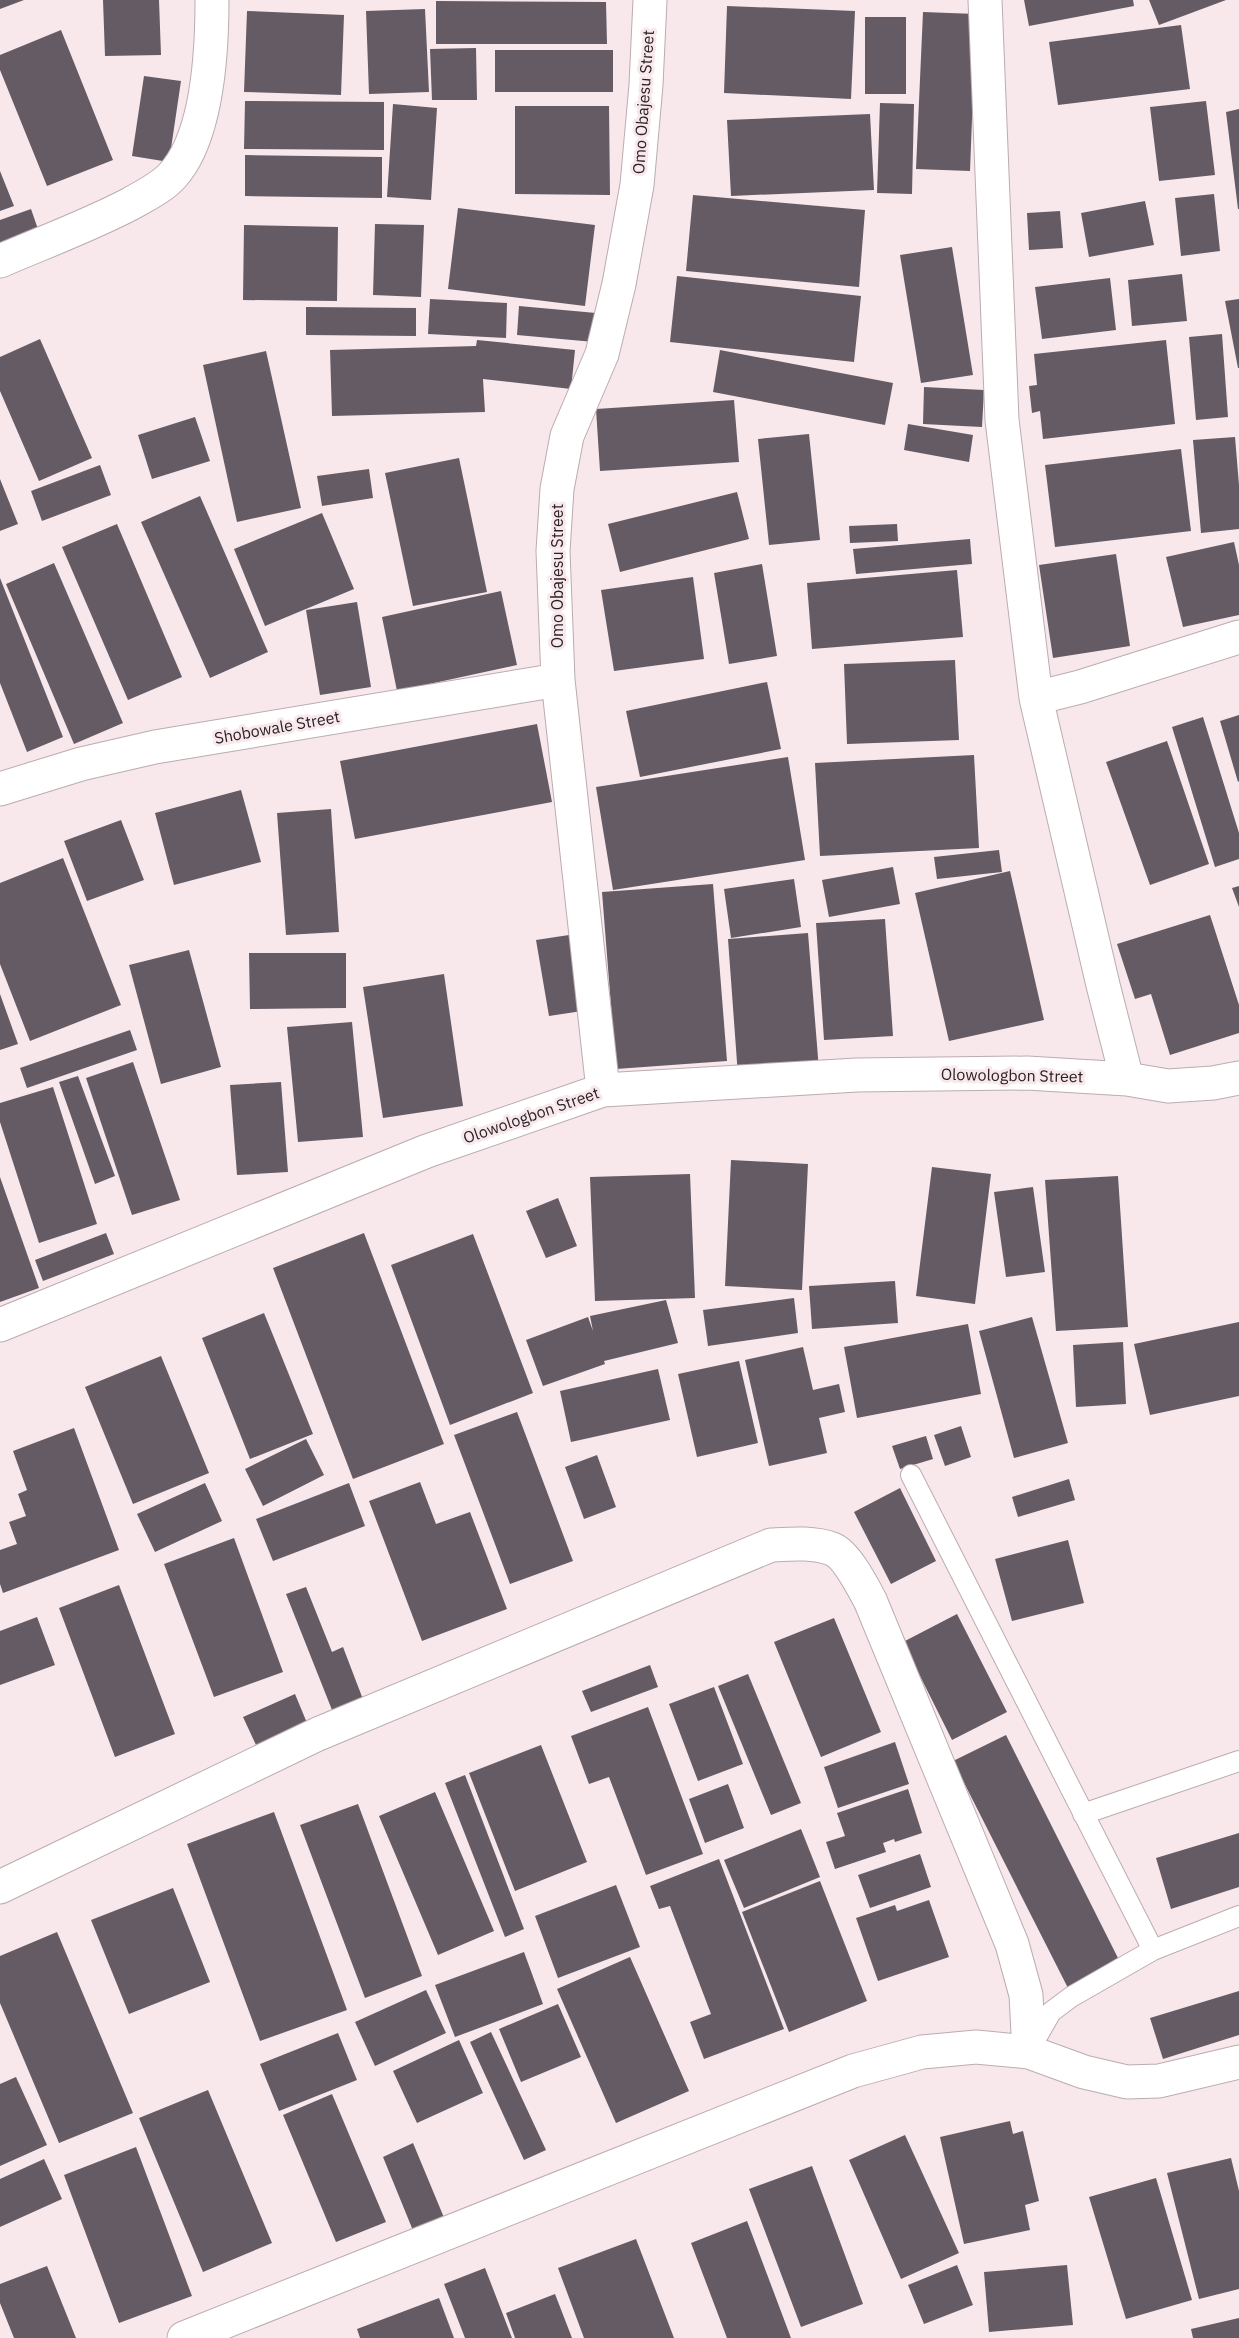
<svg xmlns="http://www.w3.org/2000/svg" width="1239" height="2338" font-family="'IBM Plex Sans',sans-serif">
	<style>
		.building { fill: #655b64 }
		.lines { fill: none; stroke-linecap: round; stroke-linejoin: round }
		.service-casing { stroke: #bbacb0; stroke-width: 22 }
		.minor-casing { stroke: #bbacb0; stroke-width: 35 }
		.service { stroke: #fff; stroke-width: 20 }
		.minor { stroke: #fff; stroke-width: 33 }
		.labels { text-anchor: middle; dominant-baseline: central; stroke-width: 6; stroke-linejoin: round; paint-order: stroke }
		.street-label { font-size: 16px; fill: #282224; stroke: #f8e8ec }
	</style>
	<rect width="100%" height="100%" fill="#f8e8ec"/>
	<!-- building -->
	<path class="building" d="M 0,0 L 24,0 L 0,9 Z
		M 103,0 L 159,0 L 161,55 L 105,56 Z
		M 1024,0 L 1133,0 L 1134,6 L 1029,26 Z
		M 1149,0 L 1226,0 L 1159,25 Z
		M 436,1 L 606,2 L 607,44 L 436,44 Z
		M 727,6 L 855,11 L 851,99 L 724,93 Z
		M 425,9 L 429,92 L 369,94 L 366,11 Z
		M 247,11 L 344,15 L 341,95 L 244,92 Z
		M 923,12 L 976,14 L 970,171 L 916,169 Z
		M 865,17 L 906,17 L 906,94 L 865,94 Z
		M 1181,25 L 1190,89 L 1058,105 L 1049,42 Z
		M 61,30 L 113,160 L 47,186 L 0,70 L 0,55 Z
		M 476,48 L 477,100 L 432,100 L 430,49 Z
		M 495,50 L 613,50 L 613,92 L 495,92 Z
		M 144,76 L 181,81 L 169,162 L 132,156 Z
		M 245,101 L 384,102 L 384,150 L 244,149 Z
		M 1206,101 L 1215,175 L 1159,181 L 1150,107 Z
		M 880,103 L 914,104 L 912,194 L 877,193 Z
		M 393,104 L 437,108 L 431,200 L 387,197 Z
		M 515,106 L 609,106 L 610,195 L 515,194 Z
		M 1239,109 L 1239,209 L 1238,209 L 1226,112 Z
		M 870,114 L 874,190 L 731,196 L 727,120 Z
		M 245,155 L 382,157 L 382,198 L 245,196 Z
		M 0,171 L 14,206 L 0,211 Z
		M 1214,194 L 1220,251 L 1181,256 L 1175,198 Z
		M 693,195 L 865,210 L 859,287 L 686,271 Z
		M 1145,201 L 1154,245 L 1089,257 L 1081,213 Z
		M 458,208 L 595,225 L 585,306 L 448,289 Z
		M 31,209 L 40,235 L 0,249 L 0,220 Z
		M 1060,211 L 1063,248 L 1029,250 L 1027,213 Z
		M 375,224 L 424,225 L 421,297 L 373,295 Z
		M 244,225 L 338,227 L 337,301 L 243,300 Z
		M 952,247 L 973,375 L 921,383 L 900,255 Z
		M 1182,274 L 1187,321 L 1132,326 L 1128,280 Z
		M 677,276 L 861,296 L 854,362 L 670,342 Z
		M 1110,278 L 1116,330 L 1042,339 L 1035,287 Z
		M 430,299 L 507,303 L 506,338 L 428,334 Z
		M 1239,299 L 1239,368 L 1238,368 L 1225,301 Z
		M 519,306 L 596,313 L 594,342 L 517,335 Z
		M 306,307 L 416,308 L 416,336 L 306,335 Z
		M 1222,334 L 1228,417 L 1196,420 L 1189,337 Z
		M 40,339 L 92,458 L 39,481 L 0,391 L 0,357 Z
		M 477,340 L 575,350 L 571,389 L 483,379 L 485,412 L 332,416 L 330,350 L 476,346 Z
		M 1166,340 L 1175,424 L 1043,439 L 1040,411 L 1032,413 L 1029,386 L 1037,385 L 1034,354 Z
		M 720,350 L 893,383 L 885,425 L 713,392 Z
		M 266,351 L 301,508 L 237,522 L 203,365 Z
		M 924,387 L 984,390 L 982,427 L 923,424 Z
		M 734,400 L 739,462 L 600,471 L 596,409 Z
		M 195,417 L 210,461 L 152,479 L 138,435 Z
		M 908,424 L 973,435 L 969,462 L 904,450 Z
		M 809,434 L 820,540 L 769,545 L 758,439 Z
		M 1235,437 L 1239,485 L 1239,529 L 1201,533 L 1193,440 Z
		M 1181,449 L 1191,531 L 1055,547 L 1045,465 Z
		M 459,458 L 487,592 L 413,606 L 385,473 Z
		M 100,465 L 111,495 L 42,521 L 31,491 Z
		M 369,469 L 373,498 L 322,506 L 317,476 Z
		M 0,479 L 18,524 L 0,531 Z
		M 737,492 L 749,539 L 620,572 L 608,524 Z
		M 200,496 L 268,652 L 210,678 L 141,522 Z
		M 322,513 L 354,589 L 265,626 L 234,549 Z
		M 117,524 L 182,677 L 128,700 L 62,547 Z
		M 897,524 L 898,541 L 850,543 L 849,526 Z
		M 970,539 L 972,564 L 856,574 L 853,549 Z
		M 1234,542 L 1239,565 L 1239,615 L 1183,627 L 1166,557 Z
		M 1116,554 L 1130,646 L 1053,658 L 1039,565 Z
		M 54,563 L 123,723 L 74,744 L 6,584 Z
		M 762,564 L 777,656 L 729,664 L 714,573 Z
		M 957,570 L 963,637 L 812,649 L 807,583 Z
		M 693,577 L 704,659 L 614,671 L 601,590 Z
		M 0,578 L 63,737 L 27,752 L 0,683 Z
		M 501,591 L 517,665 L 397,691 L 382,617 Z
		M 357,602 L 371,687 L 320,695 L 306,610 Z
		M 955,660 L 959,740 L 847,744 L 844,664 Z
		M 767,682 L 781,749 L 640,777 L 626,711 Z
		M 1239,715 L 1239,781 L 1238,782 L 1220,721 Z
		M 1203,717 L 1239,833 L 1239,859 L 1215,867 L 1172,727 Z
		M 537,724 L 552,802 L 355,839 L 340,761 Z
		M 1167,741 L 1209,864 L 1150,885 L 1106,762 Z
		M 974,755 L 979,848 L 820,856 L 815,763 Z
		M 788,757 L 805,860 L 613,890 L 596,787 Z
		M 241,790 L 261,862 L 174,885 L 155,813 Z
		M 331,809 L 339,932 L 286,935 L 277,813 Z
		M 121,820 L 144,880 L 87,901 L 64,841 Z
		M 999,850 L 1002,872 L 937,879 L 934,857 Z
		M 63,858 L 121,1005 L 30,1041 L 0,964 L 0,883 Z
		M 893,867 L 900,904 L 829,917 L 822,880 Z
		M 1010,871 L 1044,1020 L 949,1041 L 915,893 Z
		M 794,879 L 801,927 L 731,938 L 724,889 Z
		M 713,884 L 727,1061 L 616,1069 L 602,892 Z
		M 1239,886 L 1239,907 L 1232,888 Z
		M 1210,915 L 1239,1005 L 1239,1033 L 1170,1055 L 1151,994 L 1135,999 L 1117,944 Z
		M 885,919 L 893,1036 L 824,1040 L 816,923 Z
		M 808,933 L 819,1070 L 738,1076 L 728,939 Z
		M 569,935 L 582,1011 L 549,1016 L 536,940 Z
		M 189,950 L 221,1067 L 161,1084 L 129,965 Z
		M 249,953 L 346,953 L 346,1008 L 250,1009 Z
		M 444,974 L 463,1106 L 383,1118 L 363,987 Z
		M 0,994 L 18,1044 L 0,1050 Z
		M 352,1022 L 363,1137 L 298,1142 L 287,1027 Z
		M 130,1030 L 137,1050 L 27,1088 L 20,1068 Z
		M 133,1062 L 180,1200 L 132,1215 L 86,1078 Z
		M 78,1076 L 115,1176 L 95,1184 L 59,1082 Z
		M 281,1082 L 288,1172 L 237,1175 L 230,1085 Z
		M 53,1087 L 97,1224 L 39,1243 L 0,1122 L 0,1103 Z
		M 731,1160 L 808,1164 L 802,1290 L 725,1286 Z
		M 932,1167 L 991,1174 L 975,1304 L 916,1296 Z
		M 690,1174 L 695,1298 L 595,1301 L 590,1177 Z
		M 1118,1176 L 1128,1327 L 1056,1331 L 1045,1180 Z
		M 0,1177 L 39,1288 L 0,1302 Z
		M 1033,1187 L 1045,1272 L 1006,1277 L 994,1192 Z
		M 558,1198 L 577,1246 L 546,1258 L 526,1211 Z
		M 106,1233 L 114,1254 L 43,1281 L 35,1260 Z
		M 364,1233 L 444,1444 L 353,1479 L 273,1268 Z
		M 473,1234 L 533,1393 L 450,1425 L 391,1265 Z
		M 895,1281 L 898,1323 L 812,1329 L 809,1286 Z
		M 794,1298 L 798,1333 L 708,1346 L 703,1310 Z
		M 666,1300 L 678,1343 L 604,1361 L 605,1364 L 543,1386 L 526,1340 L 588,1317 L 593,1331 L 590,1316 Z
		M 264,1313 L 313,1434 L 250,1459 L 202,1338 Z
		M 1032,1317 L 1068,1443 L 1014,1458 L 979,1331 Z
		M 1239,1322 L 1239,1396 L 1150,1415 L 1134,1344 Z
		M 968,1324 L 981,1394 L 857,1418 L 844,1347 Z
		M 1123,1342 L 1126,1404 L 1076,1407 L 1073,1345 Z
		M 803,1347 L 813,1390 L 839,1384 L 845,1412 L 819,1418 L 827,1453 L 769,1466 L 745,1360 Z
		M 161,1356 L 209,1473 L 133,1504 L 85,1387 Z
		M 739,1361 L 758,1443 L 697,1457 L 678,1374 Z
		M 658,1369 L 670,1420 L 571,1442 L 560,1391 Z
		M 517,1412 L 573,1561 L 510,1584 L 454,1435 Z
		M 961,1426 L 971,1457 L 945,1466 L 934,1435 Z
		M 74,1428 L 119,1550 L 3,1593 L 0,1584 L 0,1550 L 17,1544 L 9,1522 L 26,1516 L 18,1494 L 27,1490 L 13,1451 Z
		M 926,1436 L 933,1459 L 900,1469 L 892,1446 Z
		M 306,1439 L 324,1475 L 263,1506 L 245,1469 Z
		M 597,1455 L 616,1507 L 584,1519 L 565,1467 Z
		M 1069,1479 L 1075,1500 L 1018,1517 L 1012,1497 Z
		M 420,1482 L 436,1524 L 470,1512 L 507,1609 L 422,1641 L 369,1501 Z
		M 205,1483 L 222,1521 L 155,1552 L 137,1514 Z
		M 349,1483 L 365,1526 L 273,1561 L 256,1519 Z
		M 900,1488 L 936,1561 L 891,1584 L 854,1512 Z
		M 234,1538 L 283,1672 L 214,1697 L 164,1564 Z
		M 1068,1540 L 1084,1603 L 1012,1621 L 995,1559 Z
		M 119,1585 L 175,1734 L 115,1757 L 59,1608 Z
		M 306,1587 L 332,1652 L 343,1647 L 364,1702 L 334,1715 L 286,1594 Z
		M 957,1614 L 1007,1712 L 952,1740 L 903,1642 Z
		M 37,1617 L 55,1665 L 0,1685 L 0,1631 Z
		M 834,1618 L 881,1732 L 821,1757 L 774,1642 Z
		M 650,1665 L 658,1687 L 591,1712 L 582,1691 Z
		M 748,1674 L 801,1803 L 771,1815 L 718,1686 Z
		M 714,1687 L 743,1764 L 698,1781 L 669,1704 Z
		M 295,1694 L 307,1723 L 256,1745 L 243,1717 Z
		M 648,1707 L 703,1854 L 646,1875 L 609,1777 L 589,1784 L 571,1736 Z
		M 1006,1735 L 1122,1966 L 1070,1992 L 953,1761 Z
		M 895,1742 L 909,1784 L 838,1808 L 824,1767 Z
		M 541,1745 L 587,1862 L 515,1891 L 469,1773 Z
		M 465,1775 L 524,1929 L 505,1937 L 445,1783 Z
		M 728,1784 L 744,1828 L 705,1843 L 689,1799 Z
		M 908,1789 L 922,1833 L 895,1842 L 894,1839 L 883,1843 L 886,1852 L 835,1869 L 826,1842 L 845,1836 L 837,1813 Z
		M 435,1792 L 494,1931 L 438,1955 L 379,1816 Z
		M 358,1804 L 422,1976 L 365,1998 L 300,1825 Z
		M 274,1812 L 347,2010 L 260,2041 L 187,1844 Z
		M 801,1829 L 820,1877 L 744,1908 L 724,1860 Z
		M 1239,1833 L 1239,1887 L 1171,1909 L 1156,1858 Z
		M 920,1854 L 931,1887 L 870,1908 L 858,1875 Z
		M 719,1859 L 784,2029 L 704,2059 L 690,2022 L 711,2014 L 670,1906 L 659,1909 L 650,1886 Z
		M 820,1881 L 867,2001 L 789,2032 L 742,1912 Z
		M 616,1885 L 640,1947 L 558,1978 L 535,1916 Z
		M 173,1888 L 210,1982 L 129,2014 L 91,1920 Z
		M 929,1900 L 949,1957 L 878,1981 L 856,1918 L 895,1905 L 897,1911 Z
		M 57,1932 L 133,2113 L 59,2143 L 0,2003 L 0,1956 Z
		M 524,1952 L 543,2004 L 455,2037 L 435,1985 Z
		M 630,1957 L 689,2091 L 616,2123 L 557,1989 Z
		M 426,1990 L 446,2033 L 375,2066 L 355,2022 Z
		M 1239,1991 L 1239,2035 L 1163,2059 L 1150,2018 Z
		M 558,2004 L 581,2057 L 521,2082 L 499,2029 Z
		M 491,2032 L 546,2150 L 524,2160 L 470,2042 Z
		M 338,2033 L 357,2080 L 279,2111 L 260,2064 Z
		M 459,2040 L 483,2093 L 417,2123 L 393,2071 Z
		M 16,2077 L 47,2145 L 0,2166 L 0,2084 Z
		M 208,2090 L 272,2243 L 203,2272 L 139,2118 Z
		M 332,2094 L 386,2222 L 336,2242 L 283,2115 Z
		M 1010,2121 L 1013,2134 L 1023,2131 L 1039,2201 L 1025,2205 L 1030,2230 L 964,2244 L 940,2137 Z
		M 905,2135 L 959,2253 L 901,2279 L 849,2160 Z
		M 413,2143 L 445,2220 L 414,2233 L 383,2157 Z
		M 136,2147 L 192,2296 L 119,2323 L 64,2175 Z
		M 1231,2158 L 1239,2191 L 1239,2289 L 1199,2299 L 1167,2173 Z
		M 44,2159 L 62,2199 L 0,2227 L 0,2179 Z
		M 812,2166 L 863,2304 L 801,2327 L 749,2189 Z
		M 1156,2178 L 1192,2300 L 1126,2319 L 1089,2197 Z
		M 747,2221 L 791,2338 L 727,2338 L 691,2243 Z
		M 636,2239 L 674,2338 L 584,2338 L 558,2268 Z
		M 957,2265 L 973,2305 L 924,2324 L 908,2285 Z
		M 1067,2265 L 1073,2325 L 989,2332 L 984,2272 Z
		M 47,2266 L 76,2338 L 14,2338 L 0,2303 L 0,2284 Z
		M 485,2268 L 512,2338 L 465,2338 L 444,2284 Z
		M 555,2294 L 572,2338 L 515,2338 L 506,2313 Z
		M 439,2298 L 454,2338 L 360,2338 L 357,2329 Z
		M 1239,2318 L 1239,2338 L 1193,2338 L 1191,2329 Z"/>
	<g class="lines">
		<defs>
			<path id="service" d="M 911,1475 L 1153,1950
				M 1083,1814 L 1239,1761
				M 1031,2047 L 1051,2012 L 1071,1997 L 1153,1950 L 1239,1916"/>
			<path id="minor" d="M 985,0 L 1002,420 L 1036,698 L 1103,985 L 1127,1079
				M 0,261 C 44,242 88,226 130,204 C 144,196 161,188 172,176 C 208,137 212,51 212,0
				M 1036,698 L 1080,687 L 1239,637
				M 0,789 L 81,764 L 155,747 L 558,680
				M 603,1090 L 558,680 L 553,551 L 557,489 L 567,436 L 602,354 L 619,284 L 637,185 L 646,85 L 650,0
				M 0,1325 L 427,1151 L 603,1090 L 857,1075 L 1027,1073 L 1127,1079 L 1168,1086 L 1213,1083 L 1239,1078
				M 0,1887 L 318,1734 L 771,1545 C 791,1544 813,1542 832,1549 C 846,1554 863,1587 870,1600 L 1012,1944 L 1026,1995 L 1029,2052
				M 184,2338 L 853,2071 L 922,2052 L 976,2047 L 1029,2052 L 1084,2072 L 1127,2082 L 1159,2081 L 1239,2062"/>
		</defs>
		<!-- service casing -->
		<use href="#service" class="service-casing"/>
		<!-- minor casing -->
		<use href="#minor" class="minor-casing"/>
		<!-- service -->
		<use href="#service" class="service"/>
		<!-- minor -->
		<use href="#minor" class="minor"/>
	</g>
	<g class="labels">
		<!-- street labels -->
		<g class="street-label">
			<text transform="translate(643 102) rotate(-86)">Omo Obajesu Street</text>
			<text transform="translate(557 576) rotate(-90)">Omo Obajesu Street</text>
			<text transform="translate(277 727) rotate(-10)">Shobowale Street</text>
			<text transform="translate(1012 1075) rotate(1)">Olowologbon Street</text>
			<text transform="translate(531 1115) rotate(-19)">Olowologbon Street</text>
		</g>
	</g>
</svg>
